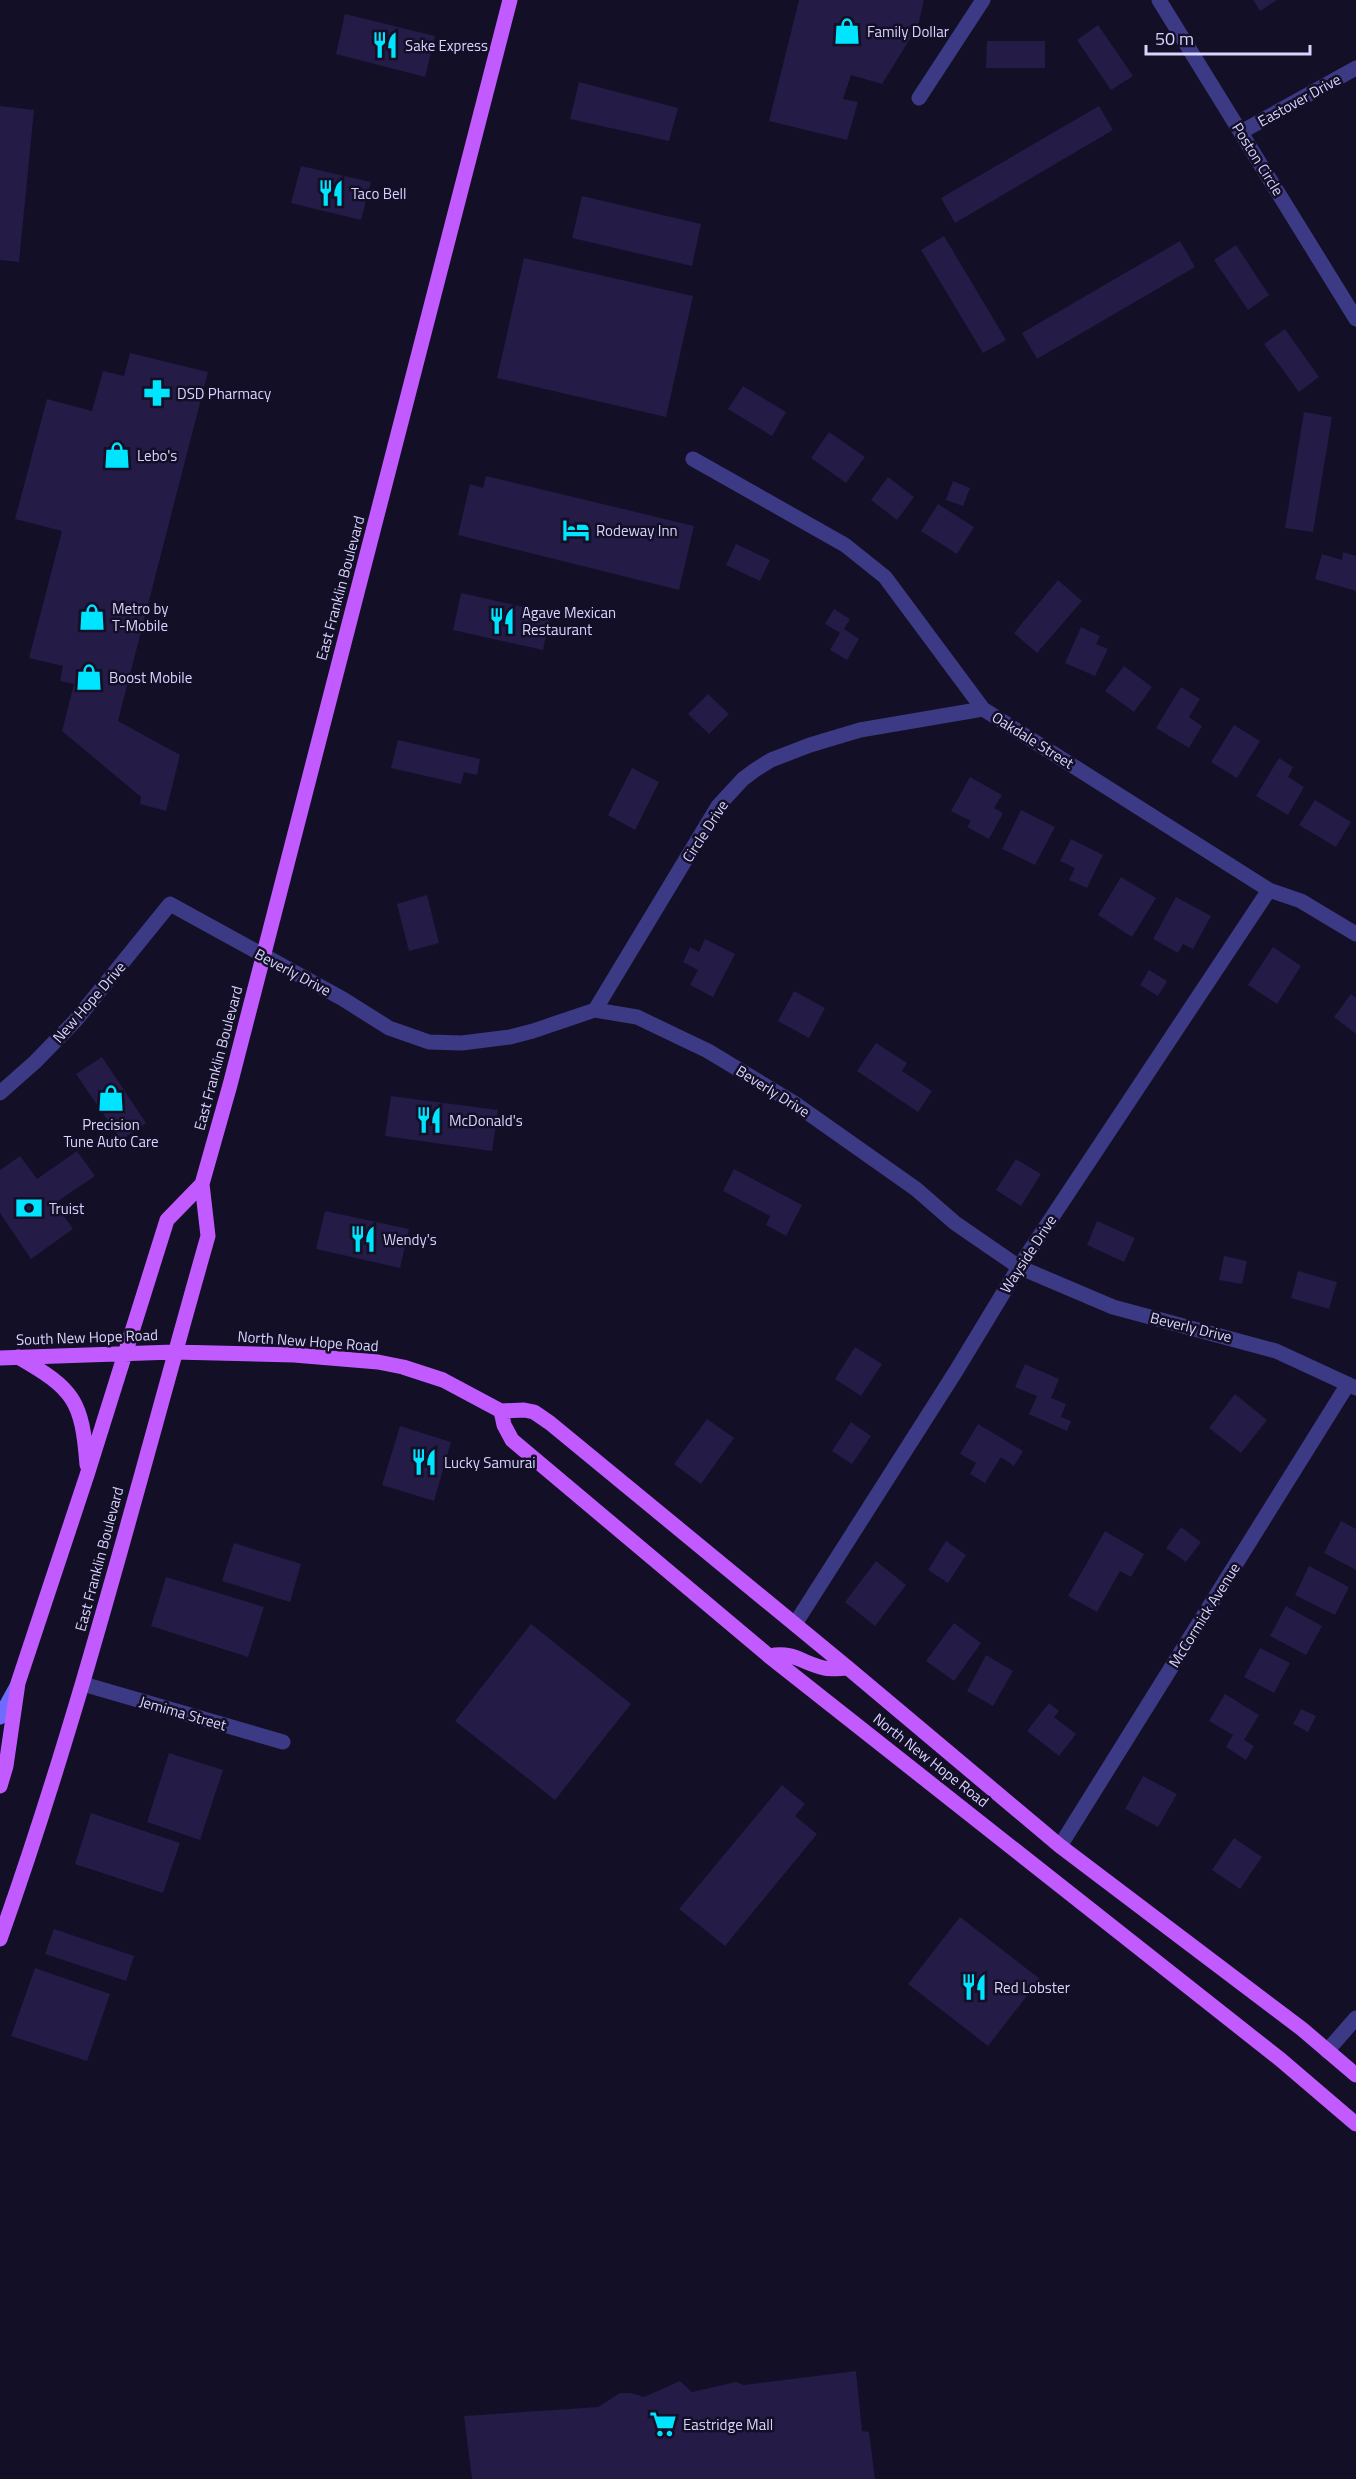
<svg xmlns="http://www.w3.org/2000/svg" width="1356" height="2479" font-family="'Titillium Web',sans-serif">
	<style>
		.building { fill: #241b47 }
		.lines { fill: none; stroke-linecap: round; stroke-linejoin: round }
		.street { stroke: #3d3a85; stroke-width: 15 }
		.secondary { stroke: #6f6bff; stroke-width: 15 }
		.primary { stroke: #c25bff; stroke-width: 15 }
		.labels { text-anchor: middle; dominant-baseline: central; stroke-width: 5; stroke-linejoin: round; paint-order: stroke }
		.poi-label { font-size: 15px; fill: #d9d4ff; stroke: #130f26; text-anchor: start }
		.street-label { font-size: 15px; fill: #d9d4ff; stroke: #130f26 }
	</style>
	<rect width="100%" height="100%" fill="#130f26"/>
	<!-- building -->
	<path class="building" d="M 799,0 L 924,0 L 918,26 L 882,84 L 851,75 L 843,99 L 858,102 L 847,140 L 769,121 Z
		M 1253,0 L 1277,0 L 1260,11 Z
		M 345,14 L 435,36 L 425,77 L 336,54 Z
		M 1098,25 L 1133,76 L 1111,90 L 1077,40 Z
		M 987,41 L 1045,41 L 1045,68 L 986,68 Z
		M 579,82 L 678,108 L 669,141 L 570,119 Z
		M 0,106 L 34,110 L 19,262 L 0,260 Z
		M 1099,106 L 1113,130 L 955,223 L 941,198 Z
		M 301,166 L 371,182 L 361,220 L 291,203 Z
		M 582,196 L 701,224 L 692,266 L 572,238 Z
		M 944,236 L 1006,340 L 983,353 L 921,250 Z
		M 1180,241 L 1195,267 L 1037,359 L 1022,333 Z
		M 1236,245 L 1269,295 L 1248,310 L 1214,260 Z
		M 524,258 L 693,296 L 666,417 L 497,378 Z
		M 1285,329 L 1319,377 L 1299,392 L 1264,344 Z
		M 130,353 L 208,372 L 118,721 L 180,755 L 166,811 L 140,804 L 141,797 L 62,731 L 74,684 L 60,681 L 63,666 L 29,658 L 62,531 L 15,519 L 47,399 L 92,411 L 103,371 L 124,376 Z
		M 743,386 L 786,412 L 772,436 L 728,409 Z
		M 1304,412 L 1332,417 L 1313,532 L 1285,528 Z
		M 829,432 L 865,457 L 846,483 L 811,458 Z
		M 486,476 L 694,526 L 679,590 L 458,535 L 470,484 L 483,488 Z
		M 888,477 L 914,497 L 897,520 L 871,500 Z
		M 953,481 L 970,488 L 963,506 L 946,500 Z
		M 938,504 L 974,527 L 957,554 L 921,531 Z
		M 736,544 L 770,560 L 760,581 L 726,565 Z
		M 1343,552 L 1356,556 L 1356,591 L 1315,579 L 1322,554 L 1342,560 Z
		M 1058,580 L 1082,601 L 1037,653 L 1014,633 Z
		M 461,593 L 551,613 L 543,650 L 453,630 Z
		M 834,609 L 850,619 L 844,629 L 859,639 L 847,660 L 830,650 L 840,633 L 825,624 Z
		M 1081,627 L 1100,636 L 1096,644 L 1108,649 L 1095,676 L 1065,663 Z
		M 1124,666 L 1152,687 L 1134,712 L 1105,691 Z
		M 1181,687 L 1200,699 L 1189,717 L 1202,726 L 1189,748 L 1156,728 Z
		M 708,694 L 729,714 L 709,734 L 688,714 Z
		M 1234,725 L 1260,741 L 1237,778 L 1211,762 Z
		M 398,740 L 480,759 L 477,775 L 464,772 L 461,784 L 391,768 Z
		M 1279,758 L 1293,767 L 1288,777 L 1304,787 L 1288,815 L 1256,796 Z
		M 632,768 L 659,782 L 635,830 L 608,815 Z
		M 970,777 L 1002,795 L 994,808 L 1003,813 L 989,839 L 967,827 L 971,821 L 951,811 Z
		M 1315,800 L 1351,822 L 1336,847 L 1299,825 Z
		M 1021,810 L 1055,827 L 1035,865 L 1002,849 Z
		M 1071,839 L 1103,855 L 1087,888 L 1069,880 L 1075,868 L 1060,861 Z
		M 1121,877 L 1156,898 L 1132,937 L 1098,915 Z
		M 427,895 L 439,943 L 409,951 L 397,904 Z
		M 1176,897 L 1211,916 L 1193,949 L 1183,944 L 1178,953 L 1153,939 Z
		M 705,939 L 735,954 L 713,997 L 690,985 L 698,970 L 683,962 L 690,947 L 699,952 Z
		M 1273,947 L 1301,966 L 1277,1004 L 1248,985 Z
		M 1149,970 L 1167,981 L 1158,996 L 1140,985 Z
		M 794,991 L 825,1008 L 809,1038 L 778,1021 Z
		M 1351,994 L 1356,998 L 1356,1034 L 1334,1017 Z
		M 876,1043 L 907,1063 L 902,1071 L 932,1091 L 918,1112 L 857,1071 Z
		M 102,1057 L 146,1123 L 121,1140 L 76,1074 Z
		M 391,1096 L 498,1110 L 492,1151 L 385,1136 Z
		M 77,1151 L 95,1176 L 55,1203 L 73,1229 L 31,1259 L 0,1213 L 0,1170 L 20,1156 L 37,1179 Z
		M 1016,1159 L 1041,1174 L 1021,1206 L 996,1190 Z
		M 734,1169 L 802,1205 L 786,1236 L 766,1225 L 770,1216 L 723,1191 Z
		M 325,1211 L 409,1229 L 400,1268 L 316,1249 Z
		M 1097,1221 L 1135,1238 L 1124,1262 L 1087,1245 Z
		M 1224,1256 L 1247,1261 L 1242,1284 L 1219,1280 Z
		M 1298,1271 L 1337,1282 L 1329,1309 L 1291,1298 Z
		M 855,1347 L 882,1364 L 861,1396 L 835,1379 Z
		M 1025,1364 L 1059,1379 L 1051,1398 L 1066,1404 L 1061,1417 L 1071,1421 L 1067,1431 L 1029,1414 L 1037,1396 L 1015,1387 Z
		M 1235,1394 L 1267,1420 L 1241,1453 L 1209,1428 Z
		M 707,1419 L 734,1438 L 701,1484 L 674,1464 Z
		M 851,1422 L 871,1436 L 852,1464 L 832,1451 Z
		M 978,1424 L 1023,1451 L 1014,1466 L 1001,1457 L 985,1483 L 970,1474 L 976,1463 L 960,1454 Z
		M 400,1426 L 451,1442 L 434,1501 L 382,1485 Z
		M 1341,1521 L 1356,1529 L 1356,1570 L 1324,1553 Z
		M 1181,1527 L 1201,1542 L 1186,1562 L 1166,1548 Z
		M 1105,1531 L 1144,1554 L 1131,1577 L 1120,1571 L 1097,1612 L 1068,1596 Z
		M 946,1541 L 966,1555 L 948,1583 L 928,1570 Z
		M 234,1543 L 301,1564 L 290,1602 L 222,1581 Z
		M 876,1561 L 906,1585 L 875,1626 L 845,1602 Z
		M 1309,1566 L 1349,1587 L 1335,1615 L 1295,1595 Z
		M 166,1577 L 264,1607 L 248,1657 L 151,1626 Z
		M 1286,1606 L 1322,1626 L 1306,1655 L 1270,1636 Z
		M 954,1623 L 981,1643 L 954,1681 L 926,1661 Z
		M 531,1624 L 631,1704 L 555,1800 L 455,1721 Z
		M 1260,1648 L 1290,1663 L 1274,1693 L 1244,1677 Z
		M 986,1655 L 1013,1671 L 993,1706 L 967,1691 Z
		M 1225,1694 L 1259,1715 L 1244,1740 L 1254,1746 L 1246,1760 L 1226,1747 L 1233,1735 L 1209,1721 Z
		M 1049,1703 L 1059,1711 L 1054,1717 L 1076,1734 L 1059,1756 L 1027,1731 Z
		M 1301,1709 L 1316,1716 L 1308,1732 L 1293,1724 Z
		M 169,1753 L 223,1770 L 200,1840 L 147,1822 Z
		M 1143,1776 L 1177,1794 L 1158,1827 L 1125,1809 Z
		M 782,1785 L 805,1804 L 795,1816 L 817,1834 L 725,1946 L 679,1909 Z
		M 91,1813 L 180,1843 L 163,1893 L 75,1864 Z
		M 1234,1838 L 1262,1857 L 1240,1889 L 1212,1870 Z
		M 960,1917 L 1040,1979 L 988,2046 L 908,1984 Z
		M 54,1929 L 134,1956 L 126,1981 L 45,1954 Z
		M 35,1968 L 110,1994 L 87,2061 L 11,2036 Z
		M 856,2371 L 862,2431 L 869,2432 L 875,2479 L 472,2479 L 464,2416 L 598,2407 L 620,2393 L 631,2393 L 644,2397 L 680,2381 L 692,2392 L 736,2382 L 744,2385 Z"/>
	<g class="lines">
		<!-- street -->
		<path class="street" d="M 1159,0 L 1356,319
			M 919,98 L 983,0
			M 1241,132 L 1356,68
			M 693,459 L 845,545 L 885,577 L 983,709 L 1269,890 L 1301,901 L 1356,934
			M 595,1010 L 718,806 L 743,779 L 755,770 L 771,760 L 810,745 L 860,730 L 983,709
			M 0,1093 L 35,1062 L 76,1020 L 170,904 L 343,999 L 389,1028 L 429,1042 L 462,1043 L 510,1037 L 533,1031 L 595,1010 L 637,1017 L 708,1051 L 794,1103 L 916,1189 L 955,1223 L 1019,1267 L 1113,1307 L 1276,1351 L 1356,1388
			M 795,1624 L 956,1371 L 1019,1267 L 1269,890
			M 83,1684 L 283,1742
			M 1060,1846 L 1348,1384
			M 1327,2051 L 1356,2018"/>
		<!-- secondary -->
		<path class="secondary" d="M 0,1717 L 17,1686"/>
		<!-- primary -->
		<path class="primary" d="M 18,1357 C 74,1389 82,1400 87,1465
			M 0,1358 L 174,1352 L 294,1355 L 378,1362 L 403,1367 L 443,1380 L 501,1411 L 524,1410 L 534,1412 L 550,1423 L 848,1668 L 1060,1846 L 1302,2029 L 1356,2075
			M 501,1411 L 504,1425 L 512,1440 L 769,1656 L 1281,2060 L 1356,2124
			M 769,1656 C 795,1651 801,1663 824,1668 C 831,1670 841,1668 848,1668
			M 0,1786 L 6,1766 L 18,1683 L 87,1475 L 167,1220 L 202,1184
			M 0,1939 C 82,1709 141,1471 208,1236 L 202,1184 L 230,1085 L 510,0"/>
	</g>
	<!-- icons -->
	<defs>
		<symbol id="shop-bare" viewBox="-9 -9 18 18"><path d="M-5-2.5h2.3a2.7 3.5 0 0 1 5.4 0H5L5.5 6h-11ZM-1.5-2.5h3a1.5 2.3 0 0 0-3 0Z" fill="#00e5ff" stroke="#130f26" stroke-width="2.5" paint-order="stroke"/></symbol>
		<symbol id="restaurant-bare" viewBox="-9 -9 18 18"><path d="M-5-6h1v4h1v-4h1v4h1v-4h1v5L-1.5 .5V6h-2V.5L-5-1ZM5-6V6H3V1.5H1.5Q1.5-4 5-6Z" fill="#00e5ff" stroke="#130f26" stroke-width="2.5" paint-order="stroke"/></symbol>
		<symbol id="pharmacy-bare" viewBox="-9 -9 18 18"><path d="M-2-6h4v4h4v4h-4v4h-4v-4h-4v-4h4Z" fill="#00e5ff" stroke="#130f26" stroke-width="2.5" paint-order="stroke"/></symbol>
		<symbol id="hotel-bare" viewBox="-9 -9 18 18"><path d="M-6-4.5h1.5V1H6V5H4.5V3h-9V5H-6ZM-4 0a1.8 1.8 0 1 1 3.6 0ZM.5 0V-2.5h3Q6-2.5 6 0Z" fill="#00e5ff" stroke="#130f26" stroke-width="2.5" paint-order="stroke"/></symbol>
		<symbol id="bank-bare" viewBox="-9 -9 18 18"><path d="M-6-4H6V4H-6ZM0-2.3a2.3 2.3 0 1 0 0 4.6a2.3 2.3 0 1 0 0-4.6Z" fill="#00e5ff" stroke="#130f26" stroke-width="2.5" paint-order="stroke"/></symbol>
		<symbol id="supermarket-bare" viewBox="-9 -9 18 18"><path d="M-6-5.5h2.5l.6 2H6L4.5 2H-2.5L-4.4-4H-6ZM-1.5 3.2a1.3 1.3 0 1 0 .1 0ZM3 3.2a1.3 1.3 0 1 0 .1 0Z" fill="#00e5ff" stroke="#130f26" stroke-width="2.5" paint-order="stroke"/></symbol>
	</defs>
	<g fill-rule="evenodd">
		<use href="#shop-bare" x="828" y="12" width="38" height="38"/>
		<use href="#restaurant-bare" x="366" y="26" width="38" height="38"/>
		<use href="#restaurant-bare" x="312" y="174" width="38" height="38"/>
		<use href="#pharmacy-bare" x="138" y="374" width="38" height="38"/>
		<use href="#shop-bare" x="98" y="436" width="38" height="38"/>
		<use href="#hotel-bare" x="557" y="511" width="38" height="38"/>
		<use href="#shop-bare" x="73" y="598" width="38" height="38"/>
		<use href="#restaurant-bare" x="483" y="602" width="38" height="38"/>
		<use href="#shop-bare" x="70" y="658" width="38" height="38"/>
		<use href="#shop-bare" x="92" y="1079" width="38" height="38"/>
		<use href="#restaurant-bare" x="410" y="1101" width="38" height="38"/>
		<use href="#bank-bare" x="10" y="1189" width="38" height="38"/>
		<use href="#restaurant-bare" x="344" y="1220" width="38" height="38"/>
		<use href="#restaurant-bare" x="405" y="1443" width="38" height="38"/>
		<use href="#restaurant-bare" x="955" y="1968" width="38" height="38"/>
		<use href="#supermarket-bare" x="644" y="2405" width="38" height="38"/>
	</g>
	<g class="labels">
		<!-- poi labels -->
		<g class="poi-label">
			<text x="867" y="31">Family Dollar</text>
			<text x="405" y="45">Sake Express</text>
			<text x="351" y="193">Taco Bell</text>
			<text x="177" y="393">DSD Pharmacy</text>
			<text x="137" y="455">Lebo's</text>
			<text x="596" y="530">Rodeway Inn</text>
			<text x="112" y="608">Metro by<tspan x="112" dy="17">T-Mobile</tspan></text>
			<text x="522" y="612">Agave Mexican<tspan x="522" dy="17">Restaurant</tspan></text>
			<text x="109" y="677">Boost Mobile</text>
			<text x="449" y="1120">McDonald's</text>
			<text x="111" y="1124" text-anchor="middle">Precision<tspan x="111" dy="17">Tune Auto Care</tspan></text>
			<text x="49" y="1208">Truist</text>
			<text x="383" y="1239">Wendy's</text>
			<text x="444" y="1462">Lucky Samurai</text>
			<text x="994" y="1987">Red Lobster</text>
			<text x="683" y="2424">Eastridge Mall</text>
		</g>
		<!-- street labels -->
		<g class="street-label">
			<text transform="translate(1299 100) rotate(-29)">Eastover Drive</text>
			<text transform="translate(1258 159) rotate(58)">Poston Circle</text>
			<text transform="translate(340 588) rotate(-75)">East Franklin Boulevard</text>
			<text transform="translate(1033 740) rotate(32)">Oakdale Street</text>
			<text transform="translate(705 831) rotate(-57)">Circle Drive</text>
			<text transform="translate(293 972) rotate(28)">Beverly Drive</text>
			<text transform="translate(89 1002) rotate(-49)">New Hope Drive</text>
			<text transform="translate(218 1058) rotate(-75)">East Franklin Boulevard</text>
			<text transform="translate(773 1091) rotate(32)">Beverly Drive</text>
			<text transform="translate(1028 1254) rotate(-57)">Wayside Drive</text>
			<text transform="translate(1191 1327) rotate(14)">Beverly Drive</text>
			<text transform="translate(87 1337) rotate(-2)">South New Hope Road</text>
			<text transform="translate(308 1341) rotate(4)">North New Hope Road</text>
			<text transform="translate(99 1559) rotate(-75)">East Franklin Boulevard</text>
			<text transform="translate(1204 1615) rotate(-58)">McCormick Avenue</text>
			<text transform="translate(183 1713) rotate(16)">Jemima Street</text>
			<text transform="translate(931 1760) rotate(38)">North New Hope Road</text>
		</g>
	</g>
	<!-- scale -->
	<path d="M1146 45v9h164v-9" fill="none" stroke="#d9d4ff" stroke-width="3"/>
	<text x="1155" y="45" font-size="18" fill="#d9d4ff" stroke="#130f26" stroke-width="4.5" paint-order="stroke">50 m</text>
</svg>
